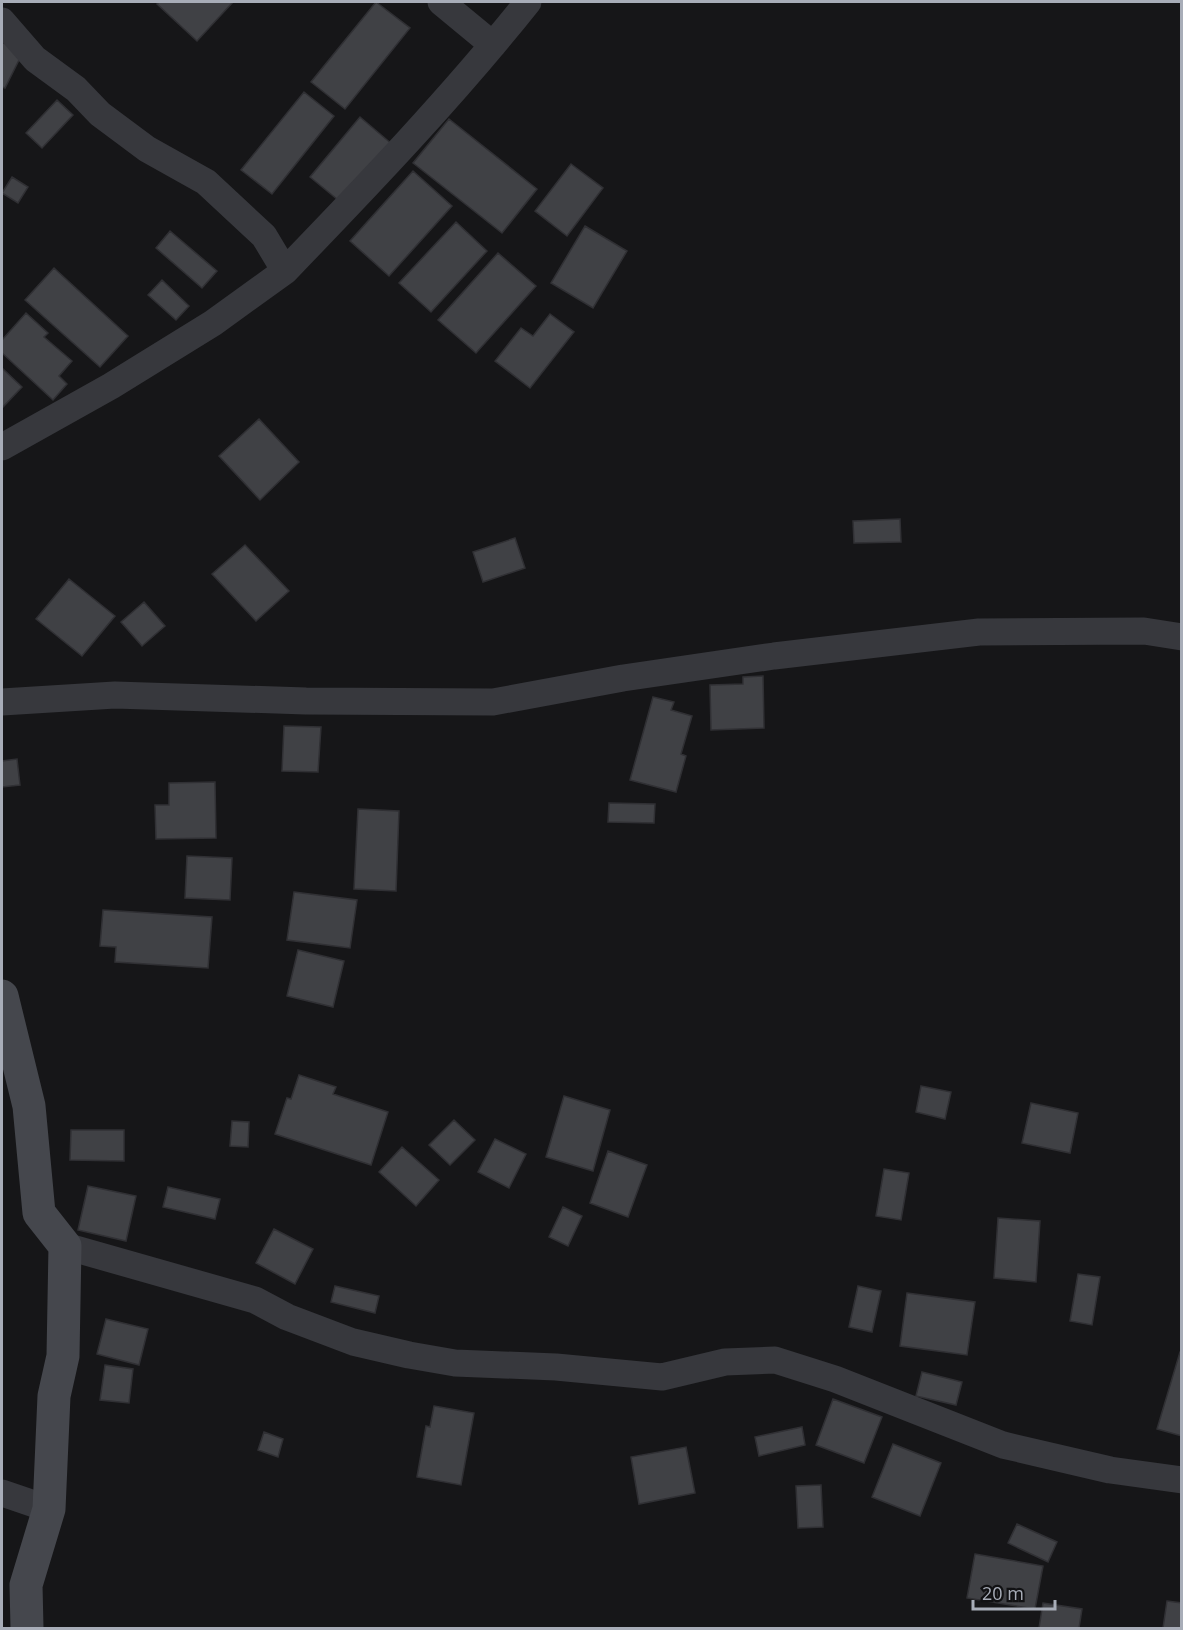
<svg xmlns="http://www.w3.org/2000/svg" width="1183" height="1630" font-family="'Open Sans',sans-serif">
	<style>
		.building { fill: #404145; stroke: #303034; stroke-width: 1.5 }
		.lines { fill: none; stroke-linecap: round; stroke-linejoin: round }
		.street { stroke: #37383d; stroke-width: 27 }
		.secondary { stroke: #45474d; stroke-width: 33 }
	</style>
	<rect width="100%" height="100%" fill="#161618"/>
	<!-- building -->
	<path class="building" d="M 159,2 L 233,2 L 197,41 L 157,4 Z
		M 376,2 L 410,28 L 345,109 L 311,82 Z
		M 2,42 L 23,52 L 5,88 L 2,87 Z
		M 304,92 L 334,116 L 272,194 L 241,170 Z
		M 57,100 L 73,115 L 42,148 L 26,133 Z
		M 360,117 L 393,145 L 343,204 L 310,177 Z
		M 449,119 L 537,189 L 502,233 L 413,163 Z
		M 571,164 L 603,188 L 567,236 L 535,211 Z
		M 413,171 L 452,206 L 389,276 L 350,241 Z
		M 12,177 L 28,187 L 18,203 L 2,193 Z
		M 456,222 L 487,251 L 431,312 L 399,283 Z
		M 585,226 L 627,251 L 593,308 L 551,283 Z
		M 170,231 L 217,271 L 202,288 L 156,248 Z
		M 498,253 L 536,286 L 476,353 L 438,320 Z
		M 54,268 L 128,336 L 100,367 L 25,300 Z
		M 162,280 L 189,306 L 176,320 L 148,295 Z
		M 26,313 L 48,333 L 44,337 L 72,361 L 59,376 L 67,384 L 53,400 L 2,353 L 2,340 Z
		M 550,314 L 574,332 L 530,388 L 495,361 L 521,328 L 533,336 Z
		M 2,368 L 22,387 L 2,408 Z
		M 259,419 L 299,462 L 260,500 L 219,456 Z
		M 900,519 L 901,542 L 854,543 L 853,521 Z
		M 515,538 L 525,568 L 483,582 L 473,552 Z
		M 245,545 L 289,591 L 256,621 L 212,574 Z
		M 69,579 L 115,616 L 82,656 L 36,619 Z
		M 144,602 L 165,626 L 142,646 L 121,622 Z
		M 763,676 L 764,728 L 711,730 L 710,685 L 743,684 L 743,677 Z
		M 653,697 L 674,702 L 671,710 L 692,716 L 681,754 L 686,756 L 676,792 L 630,780 Z
		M 284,726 L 321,727 L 318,772 L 282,771 Z
		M 17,759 L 20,785 L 2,787 L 2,761 Z
		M 215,782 L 216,838 L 156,839 L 155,805 L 169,805 L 169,783 Z
		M 609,803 L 655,804 L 654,823 L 608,822 Z
		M 358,809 L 399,811 L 396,891 L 354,889 Z
		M 187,856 L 232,858 L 230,900 L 185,898 Z
		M 294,892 L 357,900 L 350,948 L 287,940 Z
		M 103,910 L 212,917 L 208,968 L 115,962 L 116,947 L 100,946 Z
		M 298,950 L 344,961 L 333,1007 L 287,996 Z
		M 299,1075 L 336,1087 L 333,1094 L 388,1112 L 371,1165 L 275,1134 L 287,1098 L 291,1099 Z
		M 921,1086 L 951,1092 L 945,1119 L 916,1112 Z
		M 564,1096 L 610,1110 L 593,1171 L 546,1157 Z
		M 1031,1103 L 1078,1113 L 1070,1153 L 1022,1143 Z
		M 454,1120 L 475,1140 L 450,1165 L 429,1145 Z
		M 232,1121 L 249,1122 L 248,1147 L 230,1146 Z
		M 71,1130 L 124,1130 L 124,1161 L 70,1160 Z
		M 495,1139 L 526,1154 L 509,1188 L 478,1172 Z
		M 402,1147 L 439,1180 L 416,1206 L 379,1172 Z
		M 608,1151 L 647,1165 L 628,1217 L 590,1203 Z
		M 884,1169 L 909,1173 L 901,1220 L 876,1216 Z
		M 88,1186 L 136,1196 L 126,1241 L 78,1230 Z
		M 168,1187 L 220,1199 L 215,1219 L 163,1207 Z
		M 563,1207 L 582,1216 L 568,1246 L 549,1237 Z
		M 998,1218 L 1040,1221 L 1036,1282 L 994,1278 Z
		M 274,1229 L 313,1249 L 295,1284 L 256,1263 Z
		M 1078,1274 L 1100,1277 L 1092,1325 L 1070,1321 Z
		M 335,1286 L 379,1296 L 375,1313 L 331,1302 Z
		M 858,1286 L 881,1291 L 872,1332 L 849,1327 Z
		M 907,1293 L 975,1302 L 967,1355 L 900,1346 Z
		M 106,1319 L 148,1329 L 139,1365 L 97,1354 Z
		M 1180,1352 L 1182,1352 L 1182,1436 L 1157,1429 Z
		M 105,1365 L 133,1369 L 129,1403 L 100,1400 Z
		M 922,1372 L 962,1382 L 956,1405 L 916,1396 Z
		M 833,1399 L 882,1417 L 864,1463 L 816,1445 Z
		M 434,1406 L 474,1413 L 461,1485 L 417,1477 L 426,1426 L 430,1427 Z
		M 802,1427 L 805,1445 L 759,1456 L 755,1437 Z
		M 264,1432 L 283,1439 L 278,1457 L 258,1450 Z
		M 893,1444 L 941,1463 L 920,1516 L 872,1497 Z
		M 686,1447 L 695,1493 L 639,1504 L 631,1457 Z
		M 821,1485 L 823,1527 L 798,1528 L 796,1486 Z
		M 1017,1524 L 1057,1542 L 1048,1562 L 1008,1543 Z
		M 975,1554 L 1043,1566 L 1035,1609 L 967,1598 Z
		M 1167,1601 L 1182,1603 L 1182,1628 L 1163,1628 Z
		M 1043,1603 L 1082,1609 L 1079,1628 L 1039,1628 Z"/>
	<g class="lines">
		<!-- street -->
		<path class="street" d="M 441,2 L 493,45
			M 2,21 L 35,59 L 76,89 L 100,114 L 147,149 L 206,182 L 264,236 L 285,271 L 213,323 L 111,386 L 2,447
			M 285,271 C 369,184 453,96 528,2
			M 2,702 L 115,695 L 306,701 L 493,702 L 623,678 L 774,656 L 979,632 L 1144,631 L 1182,637
			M 65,1246 L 255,1300 L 287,1317 L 353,1342 L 409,1355 L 455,1363 L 556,1367 L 662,1377 L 725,1362 L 775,1360 L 835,1379 L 1003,1445 L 1110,1470 L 1182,1480
			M 2,1493 L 49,1509"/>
		<!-- secondary -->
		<path class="secondary" d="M 2,996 L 29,1106 L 39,1213 L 65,1246 L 63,1356 L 54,1396 L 49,1509 L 26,1585 L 27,1628"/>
	</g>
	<!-- border -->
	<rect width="1183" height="1630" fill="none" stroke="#a8adb8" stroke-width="6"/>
	<!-- scale -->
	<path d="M973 1600v9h82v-9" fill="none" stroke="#a8adb8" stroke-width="3"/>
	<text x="982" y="1600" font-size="18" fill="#a8adb8" stroke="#111113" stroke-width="4.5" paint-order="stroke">20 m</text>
</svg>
